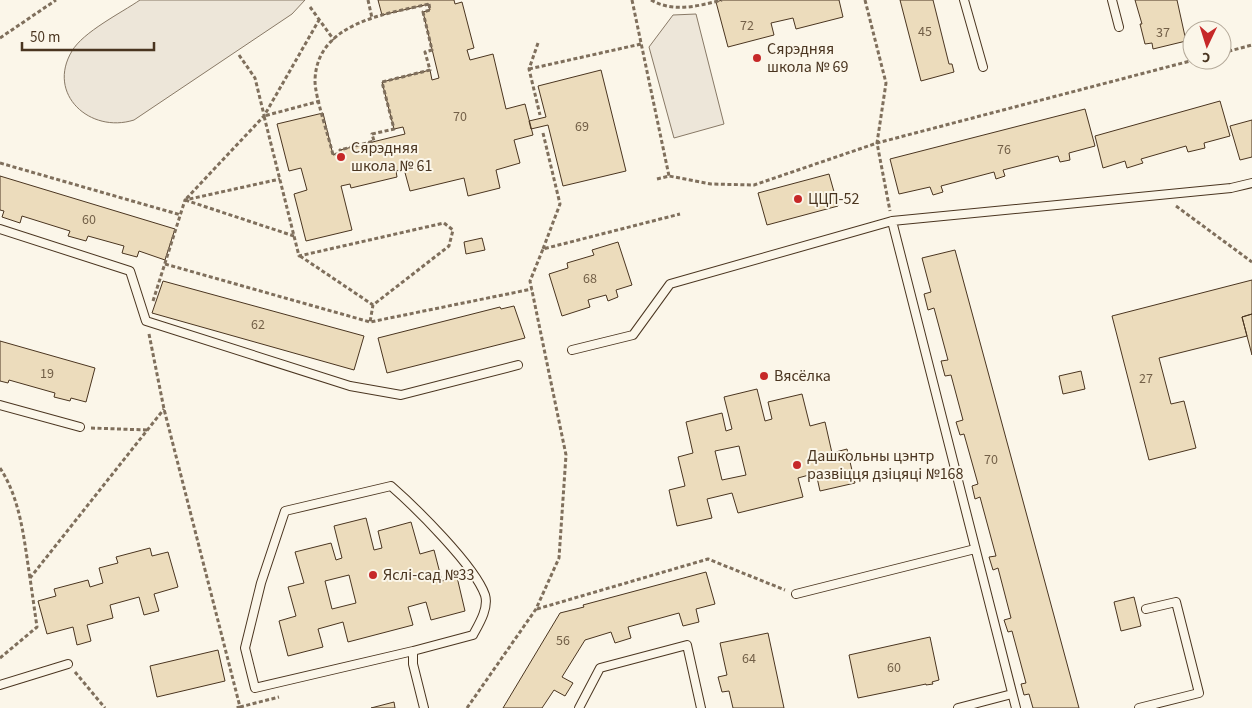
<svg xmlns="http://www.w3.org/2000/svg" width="1252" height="708" font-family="'Source Sans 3',sans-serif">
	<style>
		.green { fill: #ede6d9; stroke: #887966 }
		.building { fill: #ecdcbc; stroke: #4a3520; fill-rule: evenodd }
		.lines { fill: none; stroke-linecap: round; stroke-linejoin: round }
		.lane-casing { stroke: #4a3520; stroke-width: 10 }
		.path { stroke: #7f6f5c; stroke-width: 3; stroke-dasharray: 4 2.5; stroke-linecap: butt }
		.lane { stroke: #fbf6e9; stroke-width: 8 }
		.poi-dot { fill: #c62828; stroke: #fbf6e9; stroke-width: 2 }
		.labels { text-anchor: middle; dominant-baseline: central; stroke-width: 4; stroke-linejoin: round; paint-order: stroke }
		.number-label { font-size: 14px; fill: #725f47 }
		.poi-label { font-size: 16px; fill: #4a3520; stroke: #fbf6e9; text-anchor: start }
	</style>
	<rect width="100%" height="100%" fill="#fbf6e9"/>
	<!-- green -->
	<path class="green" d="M 140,0 L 305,0 L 292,14 L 134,120 C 90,134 46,94 72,51 C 83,32 121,13 140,0 Z
		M 696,14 L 724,124 L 674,138 L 649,47 L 673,15 Z"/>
	<!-- building -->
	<path class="building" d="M 378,0 L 454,0 L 455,4 L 462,2 L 474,48 L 467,50 L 470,60 L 493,54 L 506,109 L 525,104 L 533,135 L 514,140 L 520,163 L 496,170 L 500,188 L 468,196 L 464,178 L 410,191 L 404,169 L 396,171 L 397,177 L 351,188 L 350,184 L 341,186 L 352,230 L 306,241 L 294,194 L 307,190 L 301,168 L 289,171 L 277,124 L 323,113 L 333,155 L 341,153 L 340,150 L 405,134 L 403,127 L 394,129 L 382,82 L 430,70 L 432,80 L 439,78 L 423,12 L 430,10 L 429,4 L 382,15 Z
		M 722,0 L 839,0 L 843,17 L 796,29 L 793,18 L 771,23 L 774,35 L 728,47 L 716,2 Z
		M 900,0 L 933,0 L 949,64 L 952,64 L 954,72 L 921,81 Z
		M 1135,0 L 1177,0 L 1186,41 L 1153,49 L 1152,43 L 1145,44 L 1140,24 L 1142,24 Z
		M 601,70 L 626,171 L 563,186 L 548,125 L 531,129 L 529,121 L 546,117 L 538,86 Z
		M 1220,101 L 1230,136 L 1204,143 L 1205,148 L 1188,152 L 1186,146 L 1141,159 L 1143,163 L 1127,168 L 1125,161 L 1103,168 L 1095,136 Z
		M 1085,109 L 1095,146 L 1069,153 L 1070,160 L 1060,162 L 1058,156 L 1003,170 L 1005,176 L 996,179 L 994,172 L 941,186 L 943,192 L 933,195 L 930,187 L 899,194 L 890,159 Z
		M 1252,120 L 1252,157 L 1240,160 L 1230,126 Z
		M 829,174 L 838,206 L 767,225 L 758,193 Z
		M 0,176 L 175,229 L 165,260 L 139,251 L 137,257 L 122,253 L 124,246 L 88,236 L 86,241 L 68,236 L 70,231 L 22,216 L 20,223 L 2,217 L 4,211 L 0,210 Z
		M 482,238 L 485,250 L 466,254 L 464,242 Z
		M 618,242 L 632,285 L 616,290 L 618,297 L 608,301 L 606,295 L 588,300 L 590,307 L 562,316 L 549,274 L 568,268 L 567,263 L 594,255 L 592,250 Z
		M 955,250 L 1079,708 L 1033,708 L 1029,694 L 1024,695 L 1021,684 L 1026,683 L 1012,631 L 1008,632 L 1004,620 L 1011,618 L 998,568 L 993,570 L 989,557 L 996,556 L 980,497 L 975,499 L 972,486 L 978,484 L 964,434 L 960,435 L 956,422 L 963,420 L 951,375 L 945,376 L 941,361 L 948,360 L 934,308 L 928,310 L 924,294 L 931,292 L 922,258 Z
		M 1252,280 L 1252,314 L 1242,317 L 1247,336 L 1159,358 L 1171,404 L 1184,401 L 1196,448 L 1149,460 L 1112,316 Z
		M 163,281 L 364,336 L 354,370 L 152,313 Z
		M 514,306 L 525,338 L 387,373 L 378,338 L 500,307 L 501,309 Z
		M 1252,314 L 1252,355 L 1242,317 Z
		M 0,341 L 95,368 L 86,402 L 71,398 L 70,401 L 54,397 L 55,393 L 9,380 L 8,383 L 0,381 Z
		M 1081,371 L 1085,389 L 1063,394 L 1059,376 Z
		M 757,389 L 765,421 L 772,419 L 768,402 L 802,394 L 810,426 L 825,422 L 832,453 L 847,449 L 855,483 L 820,491 L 816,473 L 798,478 L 803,497 L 738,513 L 732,493 L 707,499 L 712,518 L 677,526 L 669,490 L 685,486 L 678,457 L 693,453 L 686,422 L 722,413 L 726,431 L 732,429 L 724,397 ZM 739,446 L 746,475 L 722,480 L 715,451 Z
		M 366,518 L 374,550 L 382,548 L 378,531 L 411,522 L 420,554 L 434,550 L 442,581 L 457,577 L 465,611 L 431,620 L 426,602 L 408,607 L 413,625 L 348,642 L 343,622 L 318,629 L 323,647 L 288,656 L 279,621 L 296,616 L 288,587 L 304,583 L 295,552 L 331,543 L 336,560 L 342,558 L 334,526 ZM 349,575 L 356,603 L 332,609 L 325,581 Z
		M 150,548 L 152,556 L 168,552 L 178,587 L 154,594 L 159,611 L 144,615 L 139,597 L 110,605 L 113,618 L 87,625 L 91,641 L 77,645 L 73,627 L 47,634 L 38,601 L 56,596 L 54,589 L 88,580 L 90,587 L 103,583 L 99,568 L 118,563 L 116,557 Z
		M 706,572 L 715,604 L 696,609 L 699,622 L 683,626 L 679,613 L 628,627 L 631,638 L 615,643 L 611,632 L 585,640 L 562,677 L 573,683 L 565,696 L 554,690 L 542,708 L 503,708 L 560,613 L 584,607 L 583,605 Z
		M 1134,597 L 1141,626 L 1121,631 L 1114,602 Z
		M 768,633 L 784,708 L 733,708 L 729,691 L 722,692 L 718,677 L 727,675 L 720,643 Z
		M 930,637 L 939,680 L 932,682 L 933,684 L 926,685 L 926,684 L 858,698 L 849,655 Z
		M 218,650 L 225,681 L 157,697 L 150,666 Z
		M 394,702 L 395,708 L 371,708 Z"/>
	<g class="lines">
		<defs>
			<path id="lane" d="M 964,0 L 983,67
				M 1112,0 L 1119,27
				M 0,229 L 130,271 L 146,321 L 350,386 L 401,395 L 518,365
				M 572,350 L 633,335 L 670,284 L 892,221
				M 0,405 L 80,427
				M 796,594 L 975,549
				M 413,651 L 255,688 L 245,648 L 261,583 L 285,511 L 391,486 C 415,507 475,566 485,595 C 489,608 479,624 473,635 L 413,651 L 413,664 L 424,708
				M 0,685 L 68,664
				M 579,708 L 600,668 L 687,645 L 701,708
				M 958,708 L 1012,694
				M 1016,708 L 892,221 L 1231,188 L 1252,183
				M 1139,708 L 1199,693 L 1176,602 L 1146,609"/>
		</defs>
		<!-- lane casing -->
		<use href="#lane" class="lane-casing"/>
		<!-- path -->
		<path class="path" d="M 368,0 L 372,18
			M 632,0 L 669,176
			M 651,0 C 674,13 698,6 722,0
			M 865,0 L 886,83 L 877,143 L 890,211
			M 429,4 L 430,10 L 423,12 L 432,50 L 425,52 L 430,70 L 382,82 L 394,129 L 372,134 L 374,141 L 340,150 L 341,153 L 333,155 C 329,137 315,97 315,81 C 316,22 387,14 429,4 Z
			M 310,7 L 334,40
			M 0,38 L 56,0
			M 538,43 L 529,69 L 540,115
			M 1222,53 L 1252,45
			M 239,55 L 255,78 L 264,115
			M 529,69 L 641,44
			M 320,101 L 264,116 L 299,256 L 444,223 L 453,230 L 449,246 L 373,305 L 370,322
			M 543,133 L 560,204 L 543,249
			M 0,163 L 181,215
			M 657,179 L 669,176 L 711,184 L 754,185 L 877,143 L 1194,60
			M 1176,206 L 1252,262
			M 294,236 L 185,200 L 264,116 L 319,20
			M 300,256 L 373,305
			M 165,264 L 370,322 L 532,289
			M 153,301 L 185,200 L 280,179
			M 149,334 L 164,409 L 240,707 L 235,708
			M 91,428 L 147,430
			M 0,468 C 21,500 24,540 30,578
			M 537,609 L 708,559 L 785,590
			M 0,658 L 37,627 L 30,578 L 164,409
			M 75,672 L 105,708
			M 240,707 L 279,697
			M 467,708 L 536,609 L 559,558 L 566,455 L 530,281 L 543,249 L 680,214"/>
		<!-- lane -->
		<use href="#lane" class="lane"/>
	</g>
	<!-- markers -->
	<g class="poi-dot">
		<circle cx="757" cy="58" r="5"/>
		<circle cx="341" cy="157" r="5"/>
		<circle cx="798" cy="199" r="5"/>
		<circle cx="764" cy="376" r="5"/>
		<circle cx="797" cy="465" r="5"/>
		<circle cx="373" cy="575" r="5"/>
	</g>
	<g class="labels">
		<!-- number labels -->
		<g class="number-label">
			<text x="747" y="26">72</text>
			<text x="925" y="32">45</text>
			<text x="1163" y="33">37</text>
			<text x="460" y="117">70</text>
			<text x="582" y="127">69</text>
			<text x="1004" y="150">76</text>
			<text x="89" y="220">60</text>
			<text x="590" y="279">68</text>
			<text x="258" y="325">62</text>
			<text x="47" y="374">19</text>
			<text x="1146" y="379">27</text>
			<text x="991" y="460">70</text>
			<text x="563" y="641">56</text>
			<text x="749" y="659">64</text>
			<text x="894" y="668">60</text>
		</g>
		<!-- poi labels -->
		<g class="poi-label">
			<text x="767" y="49">Сярэдняя<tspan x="767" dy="18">школа № 69</tspan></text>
			<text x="351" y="148">Сярэдняя<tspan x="351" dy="18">школа № 61</tspan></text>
			<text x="808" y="199">ЦЦП-52</text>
			<text x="774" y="376">Вясёлка</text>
			<text x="807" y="456">Дашкольны цэнтр<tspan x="807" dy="18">развіцця дзіцяці №168</tspan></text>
			<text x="383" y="575">Яслі-сад №33</text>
		</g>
	</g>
	<!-- north arrow -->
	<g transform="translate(1207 45) rotate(184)"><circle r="24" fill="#fbf6e9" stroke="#b4a999"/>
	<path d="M0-4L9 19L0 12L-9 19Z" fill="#c62828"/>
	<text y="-8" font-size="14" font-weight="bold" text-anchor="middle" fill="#4a3520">С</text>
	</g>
	<!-- scale -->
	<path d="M22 42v8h132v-8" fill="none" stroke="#4a3520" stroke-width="2.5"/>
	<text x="30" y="42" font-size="15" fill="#4a3520" stroke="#fbf6e9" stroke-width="4" paint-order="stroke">50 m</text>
</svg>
